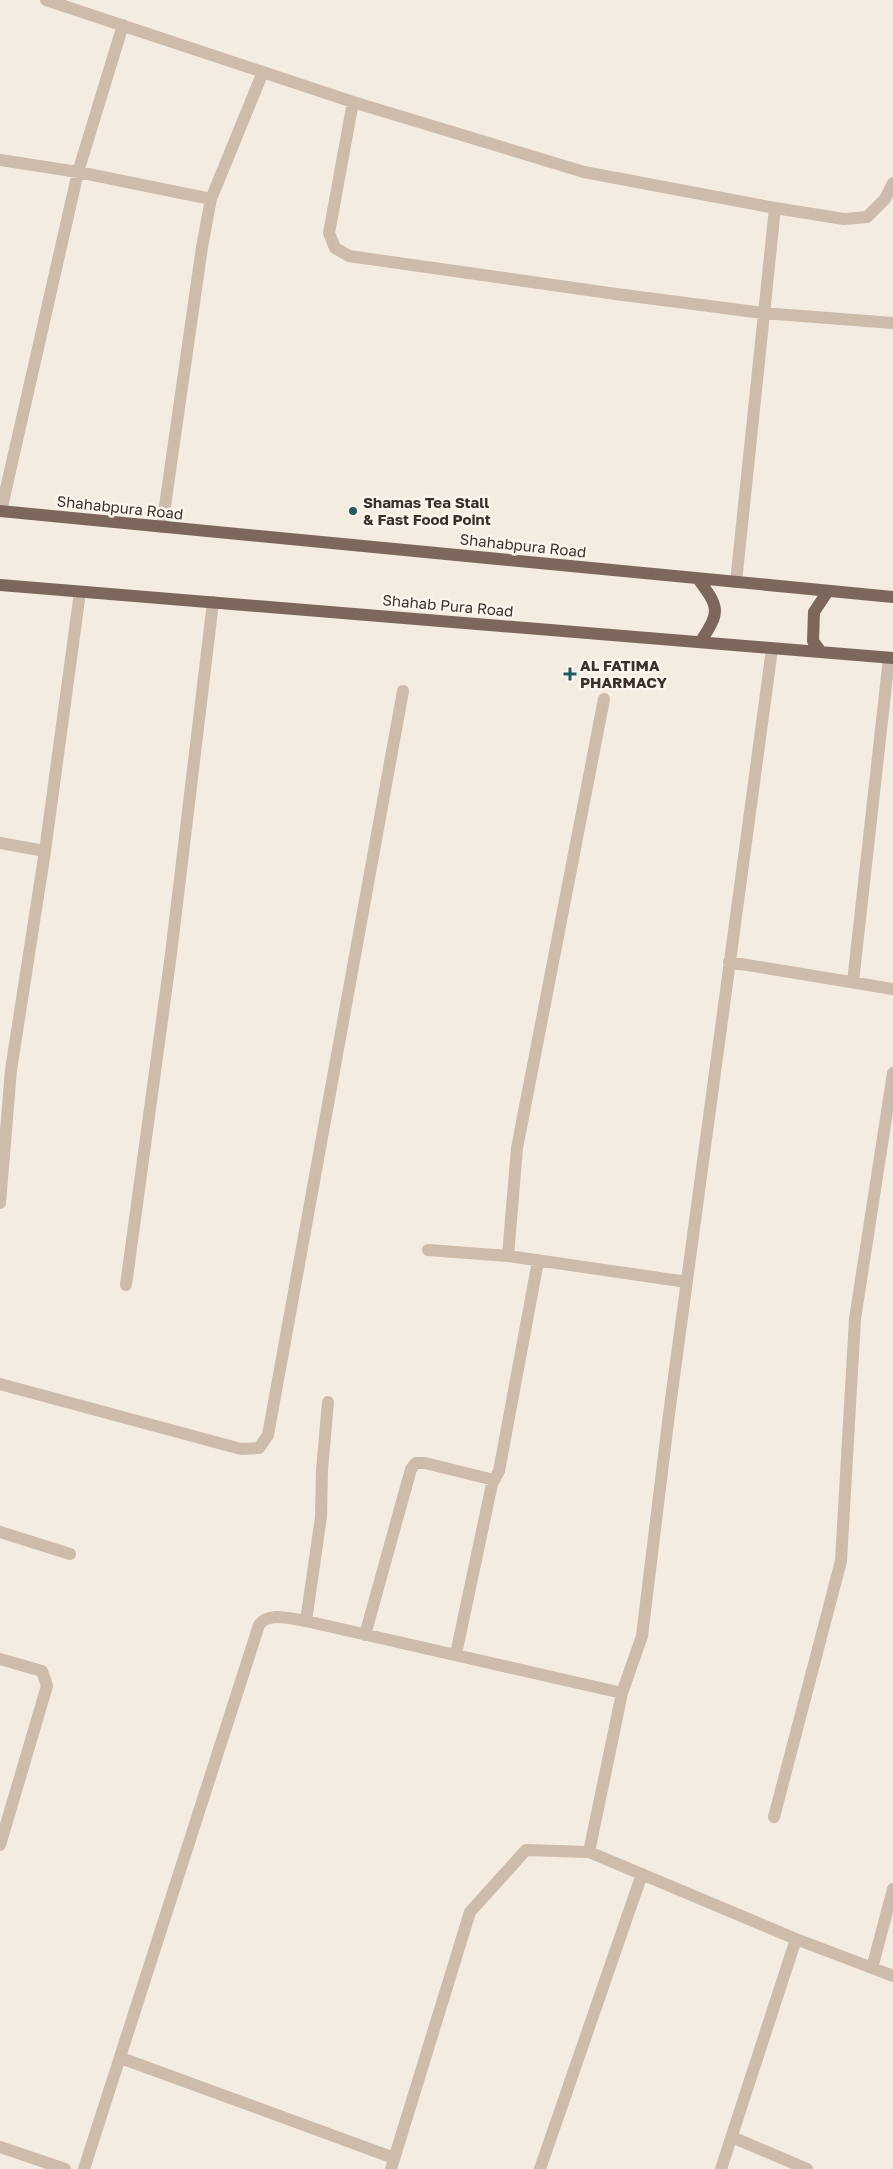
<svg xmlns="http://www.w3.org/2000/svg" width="893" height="2169" font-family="'Golos Text',sans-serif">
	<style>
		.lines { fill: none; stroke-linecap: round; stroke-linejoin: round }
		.minor { stroke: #cdbbac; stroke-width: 12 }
		.major { stroke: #7d675c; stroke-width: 12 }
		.poi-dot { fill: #1f5a5e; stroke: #fbf5ee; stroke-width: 2 }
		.labels { text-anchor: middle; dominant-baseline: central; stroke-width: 5; stroke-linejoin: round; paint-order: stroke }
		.poi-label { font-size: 15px; font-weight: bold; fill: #3b302b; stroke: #fbf5ee; text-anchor: start }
		.street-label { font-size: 15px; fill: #3b302b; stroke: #fbf5ee }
	</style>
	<rect width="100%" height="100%" fill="#f4ebe1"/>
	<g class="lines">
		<!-- minor -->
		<path class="minor" d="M 46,0 L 353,102 L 584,172 L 775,208 L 844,219 L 867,217 L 885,199 L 893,183
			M 353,102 L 329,233 L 335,248 L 349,256 L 616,294 L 763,313 L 893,323
			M 0,160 L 78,172 L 211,199
			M 1,511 L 78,172 L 123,25
			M 162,527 L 202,247 L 211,199 L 263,72
			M 736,582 L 775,208
			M 772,649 L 669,1414 L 642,1636 L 622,1693 L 589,1852 L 796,1939 L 893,1976
			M 0,843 L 45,851
			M 729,962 L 893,989
			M 853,982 L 889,658
			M 0,1203 L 11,1070 L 45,851 L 80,592
			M 428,1250 L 508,1256 L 687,1282
			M 508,1256 L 517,1148 L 604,699
			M 126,1285 L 171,954 L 213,602
			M 0,1384 L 241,1449 L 259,1448 L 268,1435 L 403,691
			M 0,1532 L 70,1554
			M 306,1621 L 321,1517 L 322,1470 L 328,1402
			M 365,1635 L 411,1469 L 416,1463 L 425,1463 L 494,1480
			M 456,1654 L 492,1484 L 499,1471 L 538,1261
			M 0,1659 L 42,1671 L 47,1686 L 0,1845
			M 774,1817 L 841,1561 L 855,1319 L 893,1073
			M 872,1968 L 893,1889
			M 121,2058 L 394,2158
			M 732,2137 L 807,2169
			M 0,2147 L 65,2169
			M 84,2169 L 259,1625 C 269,1611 291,1619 306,1621 L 622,1693
			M 391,2169 L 470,1912 L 526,1850 L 589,1852
			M 540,2169 L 642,1874
			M 721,2169 L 796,1939"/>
		<!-- major -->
		<path class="major" d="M 0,511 L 893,597
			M 698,579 C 719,607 721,611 701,641
			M 0,585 L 893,658
			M 821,652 L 813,641 L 814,612 L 828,591"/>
	</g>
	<!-- markers -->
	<g class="poi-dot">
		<circle cx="353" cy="511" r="5"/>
		<path d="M567.5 666.5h5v5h5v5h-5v5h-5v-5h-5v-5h5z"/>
	</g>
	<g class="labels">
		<!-- poi labels -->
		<g class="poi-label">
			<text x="363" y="502">Shamas Tea Stall<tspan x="363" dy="17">&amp; Fast Food Point</tspan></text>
			<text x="580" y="665">AL FATIMA<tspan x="580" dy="17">PHARMACY</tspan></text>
		</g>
		<!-- street labels -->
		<g class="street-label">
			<text transform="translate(120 507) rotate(6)">Shahabpura Road</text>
			<text transform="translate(523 545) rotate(6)">Shahabpura Road</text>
			<text transform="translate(448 605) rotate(5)">Shahab Pura Road</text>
		</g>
	</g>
</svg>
